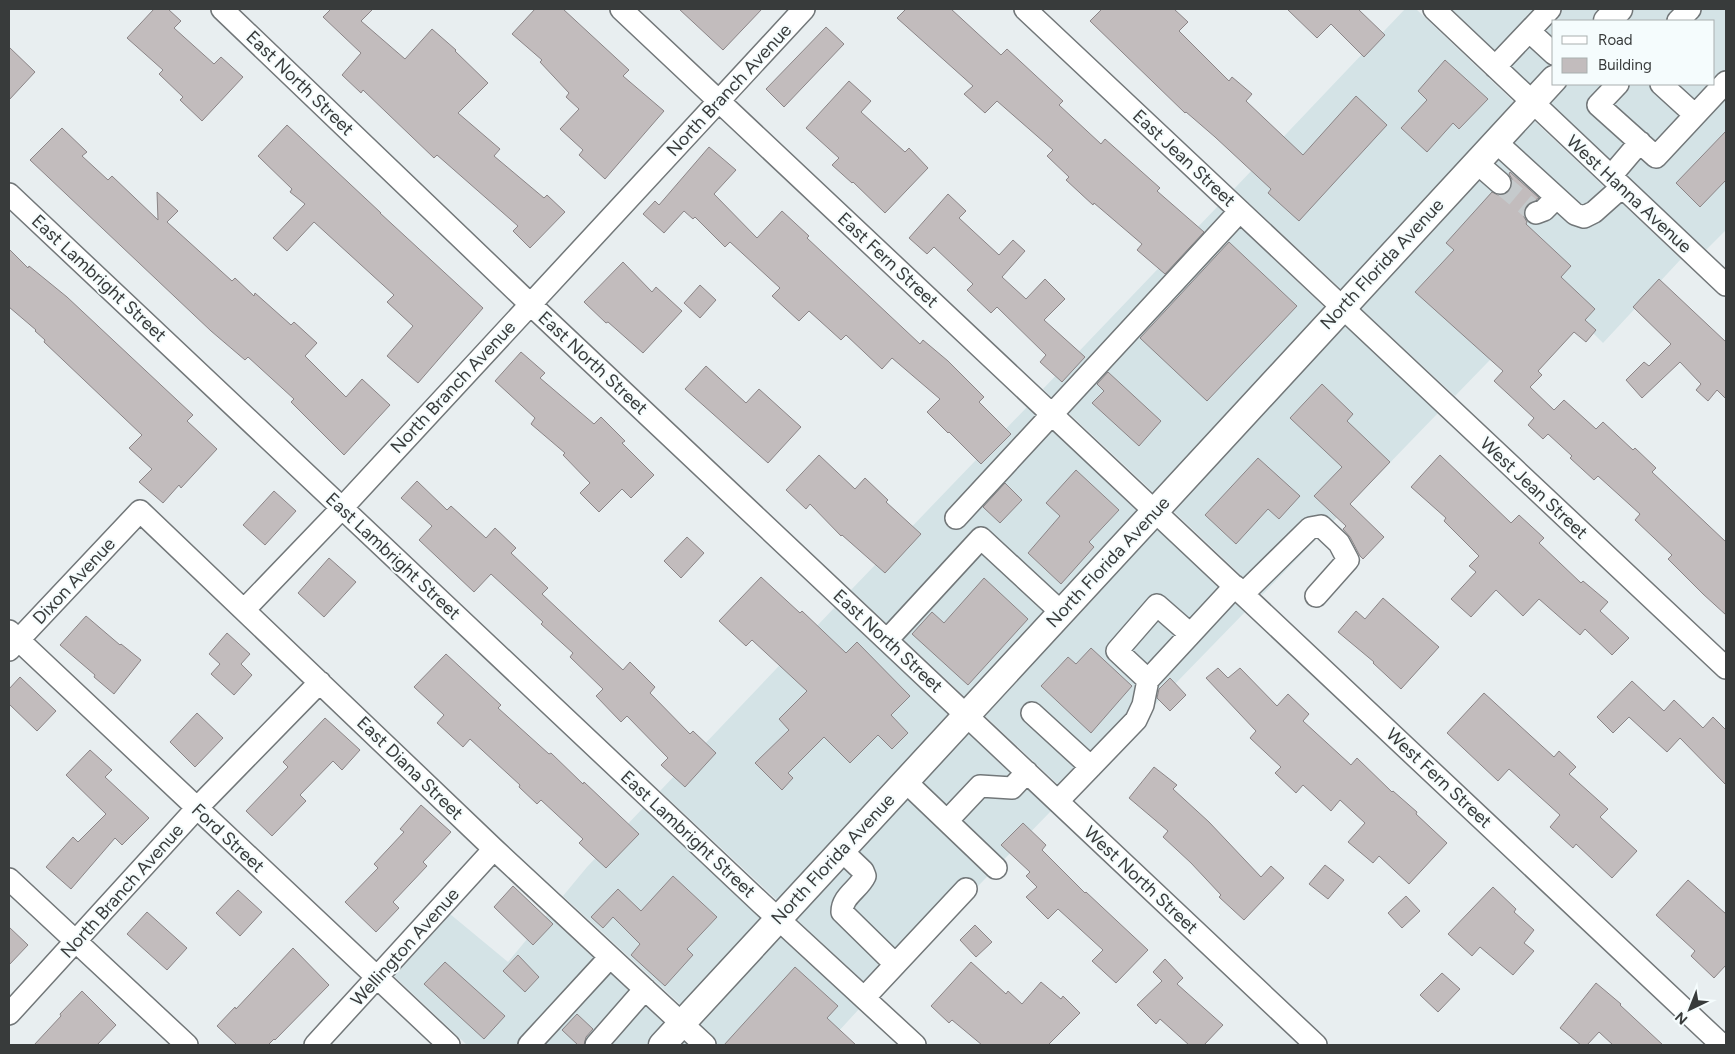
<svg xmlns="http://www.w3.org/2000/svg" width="1735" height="1054" font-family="Figtree,sans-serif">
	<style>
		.built { fill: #d4e3e6 }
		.building { fill: #c2bcbd; stroke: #8b8587 }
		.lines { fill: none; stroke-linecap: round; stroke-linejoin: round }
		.minor-tunnel { stroke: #c5cacc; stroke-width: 21; stroke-dasharray: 21 11; stroke-linecap: butt }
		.minor-casing { stroke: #727779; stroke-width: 24 }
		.major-casing { stroke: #727779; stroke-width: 29 }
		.minor { stroke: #fff; stroke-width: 21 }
		.major { stroke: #fff; stroke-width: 26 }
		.labels { text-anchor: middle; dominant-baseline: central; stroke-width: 4; stroke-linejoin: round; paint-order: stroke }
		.street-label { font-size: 18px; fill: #383b3b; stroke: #f5fcfd }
	</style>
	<rect width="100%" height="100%" fill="#e8eef0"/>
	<!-- built -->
	<path class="built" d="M 1405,9 L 1416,9 L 1516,104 L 1343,291 L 1234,189 Z
		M 1451,9 L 1604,9 L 1592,21 L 1554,21 L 1554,63 L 1532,86 Z
		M 1633,9 L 1726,9 L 1726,230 L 1706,250 L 1548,101 L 1563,84 L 1714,84 L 1714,21 L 1621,21 Z
		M 1531,118 L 1681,259 L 1603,343 L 1554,294 L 1455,396 L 1358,306 Z
		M 1218,206 L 1326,309 L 1155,494 L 1043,389 Z
		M 1342,323 L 1438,413 L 1262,595 L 1171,509 Z
		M 1027,407 L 1139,512 L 967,699 L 851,590 Z
		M 1154,526 L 1245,612 L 1068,794 L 982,713 Z
		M 835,607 L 950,716 L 779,902 L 660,791 Z
		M 966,731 L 1051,811 L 875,992 L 794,917 Z
		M 643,808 L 762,920 L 683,1007 L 563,896 L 587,867 Z
		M 450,914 L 508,962 L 547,915 L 666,1025 L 648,1045 L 467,1045 L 394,976 Z
		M 778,934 L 859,1009 L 826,1045 L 676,1045 Z"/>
	<!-- building -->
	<path class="building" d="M 154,9 L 168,9 L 181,21 L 174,28 L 214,64 L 221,57 L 243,77 L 202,121 L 180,100 L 183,97 L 159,74 L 163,70 L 127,38 Z
		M 331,9 L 373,9 L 361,21 L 405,59 L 432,29 L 456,50 L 455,51 L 488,83 L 458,113 L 500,149 L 494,156 L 544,198 L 547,195 L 565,212 L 530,248 L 513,231 L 518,226 L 437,155 L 434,158 L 363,90 L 361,93 L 342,75 L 361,53 L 323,17 Z
		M 535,9 L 563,9 L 629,70 L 623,76 L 664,111 L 605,179 L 579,155 L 583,150 L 560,129 L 579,109 L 566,97 L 569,93 L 540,62 L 542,60 L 512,34 Z
		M 679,9 L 762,9 L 723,50 Z
		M 906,9 L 951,9 L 1001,55 L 1007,49 L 1063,101 L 1059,105 L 1101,144 L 1105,139 L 1160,188 L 1157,191 L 1204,232 L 1165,274 L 1137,250 L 1142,244 L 1094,203 L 1093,205 L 1066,180 L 1069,177 L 1047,156 L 1053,150 L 997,101 L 985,113 L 964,94 L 973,86 L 897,18 Z
		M 1102,9 L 1174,9 L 1188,22 L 1179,31 L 1229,81 L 1232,77 L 1252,94 L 1246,101 L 1303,155 L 1356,96 L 1387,125 L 1299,221 L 1268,193 L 1271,189 L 1215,137 L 1186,112 L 1185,113 L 1090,21 Z
		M 1287,9 L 1358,9 L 1385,35 L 1364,57 L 1331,24 L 1317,38 Z
		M 826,27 L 844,44 L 784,107 L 766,89 Z
		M 9,47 L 35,72 L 9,100 Z
		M 1445,60 L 1488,99 L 1459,129 L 1453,123 L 1427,152 L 1401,128 L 1427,100 L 1418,91 Z
		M 849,81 L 871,101 L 861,112 L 905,152 L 909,148 L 928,168 L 885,213 L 853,182 L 852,183 L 832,165 L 839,158 L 806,128 Z
		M 287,125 L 381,213 L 380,213 L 483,308 L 418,383 L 387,356 L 413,326 L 387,302 L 394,295 L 314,222 L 287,251 L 273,238 L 305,204 L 290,192 L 292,189 L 258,156 Z
		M 62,128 L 87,152 L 82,156 L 108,180 L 112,176 L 158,220 L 157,192 L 178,211 L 167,222 L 232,281 L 235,278 L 254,296 L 255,293 L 291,325 L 294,322 L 317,343 L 305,356 L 346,397 L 362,379 L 390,405 L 344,455 L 291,402 L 294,399 L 248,357 L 245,360 L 211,331 L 30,160 Z
		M 1726,131 L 1726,180 L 1700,207 L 1676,183 Z
		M 709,147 L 736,170 L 714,194 L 757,238 L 782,211 L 809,236 L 807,238 L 920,344 L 923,340 L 948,361 L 984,397 L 979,402 L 1011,434 L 981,464 L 949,432 L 948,433 L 927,412 L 940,399 L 892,358 L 882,369 L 846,335 L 841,340 L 809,311 L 799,321 L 772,296 L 780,288 L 730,242 L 725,247 L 695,217 L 693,219 L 684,211 L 664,233 L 643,214 L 655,201 L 659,205 Z
		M 1510,172 L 1539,198 L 1526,205 L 1524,211 L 1524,217 L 1527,222 L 1526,224 L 1571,266 L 1561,277 L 1595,309 L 1585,320 L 1596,330 L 1586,342 L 1574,332 L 1538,371 L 1542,375 L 1530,387 L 1554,410 L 1564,400 L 1596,429 L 1603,422 L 1633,450 L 1635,448 L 1656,468 L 1652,472 L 1726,542 L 1726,615 L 1703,594 L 1668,559 L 1672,555 L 1635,520 L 1640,514 L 1598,476 L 1594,480 L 1570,458 L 1572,456 L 1548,434 L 1543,439 L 1528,425 L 1534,418 L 1494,381 L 1503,371 L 1415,292 L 1454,250 L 1446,243 L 1492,192 L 1498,195 L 1504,195 L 1510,191 L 1512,185 L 1512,179 L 1509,174 Z
		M 948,194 L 966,211 L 959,218 L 999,255 L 1013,240 L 1025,251 L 1002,277 L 1026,299 L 1045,279 L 1065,299 L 1044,320 L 1085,357 L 1062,382 L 1040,362 L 1046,355 L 997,307 L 991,313 L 967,290 L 973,284 L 934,247 L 927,254 L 909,238 Z
		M 1229,242 L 1297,306 L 1207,401 L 1140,338 Z
		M 9,249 L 28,268 L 29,266 L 67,297 L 193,415 L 187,421 L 217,449 L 181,488 L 179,485 L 163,503 L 139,482 L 152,469 L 129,448 L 142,435 L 44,342 L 45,340 L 35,331 L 36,330 L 9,307 Z
		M 623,262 L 652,292 L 656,287 L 682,311 L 643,353 L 608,322 L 606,323 L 584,302 Z
		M 1659,279 L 1726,342 L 1726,399 L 1717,390 L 1708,401 L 1696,390 L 1701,384 L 1680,362 L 1642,398 L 1626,380 L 1644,362 L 1649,366 L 1671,344 L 1633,307 Z
		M 700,285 L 716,300 L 700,318 L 684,303 Z
		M 521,352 L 545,373 L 540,378 L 594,424 L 601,417 L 625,441 L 622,443 L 654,475 L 631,498 L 622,489 L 599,512 L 580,493 L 590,483 L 563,455 L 565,453 L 531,424 L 535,418 L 495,381 Z
		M 706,366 L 746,403 L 759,389 L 801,427 L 768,463 L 685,389 Z
		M 1108,372 L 1161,421 L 1139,446 L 1092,403 L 1104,391 L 1097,384 Z
		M 1322,384 L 1353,414 L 1347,421 L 1390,462 L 1350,504 L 1384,537 L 1363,559 L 1360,556 L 1350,537 L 1343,529 L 1346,526 L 1314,496 L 1342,467 L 1290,418 Z
		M 819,455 L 855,489 L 865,478 L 888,500 L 886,502 L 921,534 L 885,573 L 842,535 L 841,536 L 810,504 L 806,509 L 786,490 Z
		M 1440,455 L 1511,523 L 1519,515 L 1544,538 L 1539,543 L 1581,583 L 1583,581 L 1608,602 L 1600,611 L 1629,638 L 1612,655 L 1585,629 L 1580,635 L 1539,599 L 1523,616 L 1496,590 L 1471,617 L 1451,599 L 1476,572 L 1469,566 L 1479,556 L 1444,521 L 1446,518 L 1411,487 Z
		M 1258,458 L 1300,496 L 1279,519 L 1268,509 L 1236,544 L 1205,515 Z
		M 1076,470 L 1119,510 L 1089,542 L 1094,547 L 1061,584 L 1028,553 L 1060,516 L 1046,503 Z
		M 417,481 L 447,510 L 451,506 L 486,538 L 495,528 L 516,548 L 511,553 L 548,588 L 542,594 L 623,670 L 630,662 L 655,687 L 650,693 L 690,734 L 693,731 L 716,753 L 685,787 L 661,765 L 668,758 L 627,716 L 621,722 L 596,696 L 603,689 L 570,657 L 573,653 L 541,624 L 543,622 L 491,574 L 474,592 L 419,540 L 432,526 L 401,498 Z
		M 1005,483 L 1022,500 L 1000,523 L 983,507 Z
		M 274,491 L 296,511 L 265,545 L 243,525 Z
		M 687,537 L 704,553 L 681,578 L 664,561 Z
		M 329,558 L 356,582 L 324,617 L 298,593 Z
		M 761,577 L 800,613 L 802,611 L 846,653 L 857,642 L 910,696 L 891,715 L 908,733 L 892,749 L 878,735 L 850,763 L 824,737 L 788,773 L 793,778 L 782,790 L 755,763 L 789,730 L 779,719 L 807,691 L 752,640 L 746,646 L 719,621 Z
		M 984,578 L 1028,619 L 968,685 L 912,634 L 932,612 L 944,623 Z
		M 1383,598 L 1439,647 L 1401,689 L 1373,663 L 1374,662 L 1338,632 L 1356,611 L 1365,619 Z
		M 86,616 L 120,645 L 121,644 L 141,660 L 114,694 L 94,677 L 95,675 L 60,645 Z
		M 227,633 L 250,654 L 241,664 L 252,675 L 234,695 L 211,674 L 220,664 L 209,654 Z
		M 1091,648 L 1132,686 L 1091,733 L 1041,686 L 1068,657 L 1076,664 Z
		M 446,654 L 501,705 L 498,708 L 549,754 L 551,753 L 583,784 L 584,782 L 639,834 L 606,868 L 579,843 L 583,839 L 541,800 L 537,804 L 519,787 L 520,785 L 470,739 L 463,747 L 437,723 L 444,715 L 414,687 Z
		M 1218,668 L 1228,678 L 1240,668 L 1277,706 L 1288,694 L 1309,714 L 1303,721 L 1351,765 L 1357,758 L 1392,792 L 1393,791 L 1417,812 L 1416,814 L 1447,843 L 1409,884 L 1379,856 L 1373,863 L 1348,842 L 1365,823 L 1340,800 L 1331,811 L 1303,785 L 1296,793 L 1275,773 L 1281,767 L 1250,738 L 1256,731 L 1206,678 Z
		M 20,677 L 56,711 L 37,731 L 9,704 L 9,689 Z
		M 1170,678 L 1186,695 L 1170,711 L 1157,698 L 1159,689 Z
		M 1632,681 L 1664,711 L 1674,700 L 1703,728 L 1713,717 L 1726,730 L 1726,785 L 1680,738 L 1667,752 L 1629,717 L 1613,733 L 1597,717 Z
		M 1484,693 L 1554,757 L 1559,751 L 1576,767 L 1569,774 L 1608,809 L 1600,817 L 1637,851 L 1612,878 L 1576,844 L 1573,848 L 1550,827 L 1560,815 L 1509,769 L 1498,781 L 1447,733 Z
		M 197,713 L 223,738 L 195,767 L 170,742 Z
		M 325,718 L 360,750 L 342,770 L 333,761 L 300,795 L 306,801 L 272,836 L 246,811 L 288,767 L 283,762 Z
		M 90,750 L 112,770 L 105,777 L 149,818 L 122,845 L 115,838 L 71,889 L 46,867 L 73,837 L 78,842 L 106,814 L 66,775 Z
		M 1154,767 L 1177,785 L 1173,789 L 1209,822 L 1261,877 L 1271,866 L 1284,878 L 1244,920 L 1219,897 L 1221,895 L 1191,863 L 1163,837 L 1168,831 L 1129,798 Z
		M 421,805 L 451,832 L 423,862 L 427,866 L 393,902 L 399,908 L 376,932 L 345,902 L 378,868 L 374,864 L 404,832 L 400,829 Z
		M 1023,823 L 1046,845 L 1042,850 L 1085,893 L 1086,892 L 1148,950 L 1116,983 L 1092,961 L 1103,950 L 1058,909 L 1048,919 L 1026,897 L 1037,887 L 1026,876 L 1030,872 L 1001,845 Z
		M 1325,865 L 1344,880 L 1328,899 L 1309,884 Z
		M 673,876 L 717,917 L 687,949 L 693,955 L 665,986 L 631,955 L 640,944 L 613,917 L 603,928 L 591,917 L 618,889 L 641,911 Z
		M 1688,880 L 1726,914 L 1726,965 L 1714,978 L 1691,956 L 1695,951 L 1656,915 Z
		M 513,886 L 553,924 L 533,945 L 494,907 Z
		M 1493,887 L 1516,909 L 1514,912 L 1534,930 L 1524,943 L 1534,951 L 1513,975 L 1480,947 L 1472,956 L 1448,934 Z
		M 238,890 L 262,912 L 240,936 L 216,913 Z
		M 1406,896 L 1420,911 L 1402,928 L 1388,913 Z
		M 147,912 L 187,948 L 167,970 L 127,934 Z
		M 975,925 L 992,942 L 976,957 L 960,940 Z
		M 9,927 L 28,945 L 9,965 Z
		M 293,948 L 329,985 L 275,1040 L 274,1039 L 268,1045 L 237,1045 L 217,1026 L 235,1007 L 236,1009 Z
		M 518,955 L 539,977 L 525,992 L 503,971 Z
		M 1165,959 L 1183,978 L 1177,984 L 1223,1025 L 1204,1045 L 1189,1045 L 1160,1019 L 1156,1024 L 1137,1005 L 1162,981 L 1153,972 Z
		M 445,962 L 505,1016 L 484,1039 L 424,984 Z
		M 971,962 L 1006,994 L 1008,991 L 1022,1004 L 1041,982 L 1061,999 L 1063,996 L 1080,1013 L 1048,1045 L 982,1045 L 952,1020 L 949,1023 L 931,1006 Z
		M 795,967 L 838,1006 L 827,1018 L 856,1045 L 724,1045 Z
		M 1442,973 L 1460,989 L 1438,1012 L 1420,995 Z
		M 1596,983 L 1621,1004 L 1620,1005 L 1663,1045 L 1613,1045 L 1599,1032 L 1587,1045 L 1581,1045 L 1560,1028 Z
		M 82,991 L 116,1025 L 97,1045 L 34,1045 L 61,1016 L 60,1014 Z
		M 577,1014 L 593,1029 L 586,1037 L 584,1045 L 578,1045 L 562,1030 Z"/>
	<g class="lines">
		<!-- minor-tunnel -->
		<path class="minor-tunnel" d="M 1500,183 L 1536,213"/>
		<defs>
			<path id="minor" d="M 222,9 L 530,304 L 1316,1045
				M 621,9 L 1722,1045
				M 1025,9 L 1726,668
				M 1434,9 L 1726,285
				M 1678,21 L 1690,9
				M 1529,31 L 1554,54
				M 1495,67 L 1550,9
				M 1618,84 L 1598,105 L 1656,157 L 1726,82
				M 1661,84 L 1695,115
				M 1495,141 L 1575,214 L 1584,217 L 1594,212 L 1622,187
				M 1476,162 L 1500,183
				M 1611,176 L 1640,142
				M 9,194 L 762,904 L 915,1045
				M 1536,213 L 1544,210 L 1556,198
				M 956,518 L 1240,211
				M 1243,594 L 1310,528 L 1321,526 L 1339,543 L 1348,560 L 1316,596
				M 244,610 L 342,508 L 804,9
				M 9,631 L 449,1045
				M 887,640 L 981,538 L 1061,612
				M 9,650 L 140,511 L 494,849 L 705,1045
				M 1148,680 L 1117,651 L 1157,605 L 1189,633
				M 1032,713 L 1091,767
				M 905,781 L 996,868
				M 1058,801 L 1136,720 L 1143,705 L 1148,680 L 1235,586
				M 947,821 L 980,786 L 1012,788 L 1027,772
				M 841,850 L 863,871 L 865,876 C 859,889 842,896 842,912 L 895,964
				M 9,879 L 187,1045
				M 864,998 L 966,889
				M 9,1014 L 196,809 L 320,682
				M 315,1045 L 494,849
				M 529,1045 L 610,957
				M 596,1045 L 645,989"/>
			<path id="major" d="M 1607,21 L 1619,9
				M 662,1045 L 1554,79"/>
		</defs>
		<!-- minor casing -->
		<use href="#minor" class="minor-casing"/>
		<!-- major casing -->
		<use href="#major" class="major-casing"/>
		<!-- minor -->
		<use href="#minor" class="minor"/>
		<!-- major -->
		<use href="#major" class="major"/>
	</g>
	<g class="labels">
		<!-- street labels -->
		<g class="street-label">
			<text transform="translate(300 83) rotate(44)">East North Street</text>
			<text transform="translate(729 90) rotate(-47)">North Branch Avenue</text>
			<text transform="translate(1184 158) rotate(43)">East Jean Street</text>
			<text transform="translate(1629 194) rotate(43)">West Hanna Avenue</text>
			<text transform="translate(888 260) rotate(43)">East Fern Street</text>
			<text transform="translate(1382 264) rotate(-47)">North Florida Avenue</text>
			<text transform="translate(99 278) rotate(43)">East Lambright Street</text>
			<text transform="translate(593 363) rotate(43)">East North Street</text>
			<text transform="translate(453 387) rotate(-47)">North Branch Avenue</text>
			<text transform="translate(1534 488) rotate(43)">West Jean Street</text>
			<text transform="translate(393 556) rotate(43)">East Lambright Street</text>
			<text transform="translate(1108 562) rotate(-47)">North Florida Avenue</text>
			<text transform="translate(74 581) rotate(-47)">Dixon Avenue</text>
			<text transform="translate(888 641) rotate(43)">East North Street</text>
			<text transform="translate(410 768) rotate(44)">East Diana Street</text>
			<text transform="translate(1439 778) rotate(43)">West Fern Street</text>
			<text transform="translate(688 834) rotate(43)">East Lambright Street</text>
			<text transform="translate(228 838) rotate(43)">Ford Street</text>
			<text transform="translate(833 859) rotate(-47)">North Florida Avenue</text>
			<text transform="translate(1141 880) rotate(43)">West North Street</text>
			<text transform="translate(122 891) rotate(-48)">North Branch Avenue</text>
			<text transform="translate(405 947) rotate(-48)">Wellington Avenue</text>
		</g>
	</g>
	<!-- border -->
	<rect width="1735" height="1054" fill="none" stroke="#383b3b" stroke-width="20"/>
	<!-- legend -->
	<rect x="1552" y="20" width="162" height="65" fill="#f5fcfd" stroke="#a9afaf"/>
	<rect x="1562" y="36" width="25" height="8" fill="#ffffff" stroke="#a9afaf"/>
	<text x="1598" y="45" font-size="15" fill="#383b3b">Road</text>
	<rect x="1562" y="58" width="25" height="15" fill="#c2bcbd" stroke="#a9afaf"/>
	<text x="1598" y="70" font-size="15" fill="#383b3b">Building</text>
	<!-- north arrow -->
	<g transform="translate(1690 1009) rotate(223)" stroke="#f5fcfd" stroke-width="4" paint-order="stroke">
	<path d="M0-4L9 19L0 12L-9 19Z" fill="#383b3b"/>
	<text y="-8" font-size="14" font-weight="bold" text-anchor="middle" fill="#383b3b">N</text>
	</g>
</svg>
